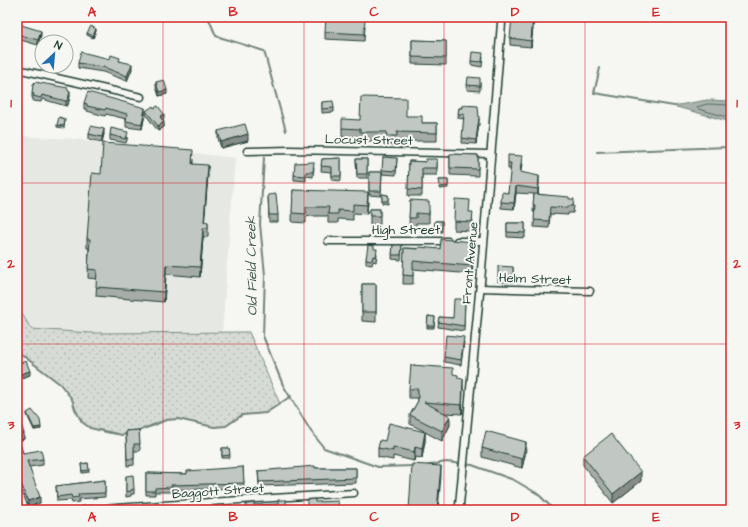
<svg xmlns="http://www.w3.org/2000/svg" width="748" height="527" font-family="'Architects Daughter',sans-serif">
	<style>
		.built { fill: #e6e8e4 }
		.park { fill: url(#park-dots); stroke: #7a8c85 }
		.water { fill: #aab3ae; stroke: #72847d }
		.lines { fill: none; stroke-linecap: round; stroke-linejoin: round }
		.shore { stroke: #576c65; stroke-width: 1 }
		.stream { stroke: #72847d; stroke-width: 2 }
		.minor-casing { stroke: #1f3d34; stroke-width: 9 }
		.tertiary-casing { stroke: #1f3d34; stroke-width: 10 }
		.secondary-casing { stroke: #1f3d34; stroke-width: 11 }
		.minor { stroke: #f6f6f2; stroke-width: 6 }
		.tertiary { stroke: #f6f6f2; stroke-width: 7 }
		.secondary { stroke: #f6f6f2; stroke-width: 8 }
		.wall { fill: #a6aca8; stroke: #1f3d34 }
		.shaded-wall { fill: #878c88; stroke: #1f3d34 }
		.building { fill: #c1c8c3; stroke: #1f3d34 }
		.grid { fill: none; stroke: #d62828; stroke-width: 1; stroke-opacity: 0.55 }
		.labels { text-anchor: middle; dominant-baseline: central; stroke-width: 4; stroke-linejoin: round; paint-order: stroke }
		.street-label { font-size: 13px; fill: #1f3d34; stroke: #f6f6f2 }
		.water-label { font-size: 14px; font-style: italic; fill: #425a52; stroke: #f6f6f2 }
		.neatline { fill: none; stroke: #d62828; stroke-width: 1.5 }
		.grid-label { font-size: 13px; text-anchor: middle; font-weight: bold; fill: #d62828 }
	</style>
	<defs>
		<pattern id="park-dots" width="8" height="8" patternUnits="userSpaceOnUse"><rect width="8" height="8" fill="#d6dbd6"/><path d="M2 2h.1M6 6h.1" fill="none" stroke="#b7bdb8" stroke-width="1.8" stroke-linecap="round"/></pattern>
	</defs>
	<rect width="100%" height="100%" fill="#f6f6f2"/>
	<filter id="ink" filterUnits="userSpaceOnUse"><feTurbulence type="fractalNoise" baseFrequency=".025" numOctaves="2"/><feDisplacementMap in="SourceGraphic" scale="8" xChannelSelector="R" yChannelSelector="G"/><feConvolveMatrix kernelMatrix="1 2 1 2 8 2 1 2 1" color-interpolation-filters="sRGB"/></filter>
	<g filter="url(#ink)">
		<!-- built -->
		<path class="built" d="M 17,136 L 75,139 L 235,158 L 222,332 L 92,333 L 31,329 L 17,304 Z"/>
		<!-- park -->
		<path class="park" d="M 21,312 L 31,329 L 92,333 L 249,332 L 280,404 L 266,413 L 242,415 L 226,426 L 214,427 L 178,419 L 166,420 L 154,426 L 122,435 L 108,433 L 90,428 L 82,422 L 75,409 L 72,399 L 60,384 L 18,352 L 17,314 Z"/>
		<!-- water -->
		<path class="water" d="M 707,100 L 731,101 L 731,122 L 673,106 Z"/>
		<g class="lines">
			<!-- shore -->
			<path class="shore" d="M 731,105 L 707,104 L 697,107 L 698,109 L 731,118"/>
			<!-- stream -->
			<path class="stream" d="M 208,17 L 216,36 L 264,51 L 286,131
				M 600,68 L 594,93 L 674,106
				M 597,152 L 727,147 L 728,119
				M 264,158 L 260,224 L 265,275 L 263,336 L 283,385 L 310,430 L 324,448 L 378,467 L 415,466
				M 17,351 L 60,384 L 72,399 L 75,409 L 82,422 L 90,428 L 122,435 L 128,434
				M 138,431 L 166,420 L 178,419 L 214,427 L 226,426 L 242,415 L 266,413 L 291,396
				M 425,466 L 446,462 L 472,465 L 514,480 L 538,494 L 554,510"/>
			<defs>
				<path id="minor" d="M 17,69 L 141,97
					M 247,151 L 290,150 L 491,154
					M 328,241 L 448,241
					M 457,241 L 483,241
					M 480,288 L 590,291
					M 83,510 L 354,493"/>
				<path id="tertiary" d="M 459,510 L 480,288 L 502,17"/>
				<path id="secondary" d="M 17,507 L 18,510"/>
			</defs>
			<!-- minor casing -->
			<use href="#minor" class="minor-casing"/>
			<!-- tertiary casing -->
			<use href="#tertiary" class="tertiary-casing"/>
			<!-- secondary casing -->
			<use href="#secondary" class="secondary-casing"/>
			<!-- minor -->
			<use href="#minor" class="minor"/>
			<!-- tertiary -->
			<use href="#tertiary" class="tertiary"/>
			<!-- secondary -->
			<use href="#secondary" class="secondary"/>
		</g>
		<!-- wall -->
		<path class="wall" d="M 534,17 L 531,47 L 510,45 L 510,38 Z
			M 556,17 L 563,17 L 563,19 L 556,18 Z
			M 365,26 L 364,41 L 325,39 L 325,32 Z
			M 17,28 L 41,35 L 38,45 L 17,39 Z
			M 96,31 L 93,38 L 87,35 L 87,33 Z
			M 412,40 L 446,41 L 446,65 L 412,64 Z
			M 483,57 L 482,67 L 471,65 L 471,61 Z
			M 110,59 L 120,61 L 132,69 L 127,81 L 103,72 L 78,68 L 78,63 Z
			M 156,82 L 167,94 L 159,96 L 156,87 Z
			M 480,83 L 480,91 L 467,90 L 467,85 Z
			M 68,91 L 70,96 L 68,105 L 66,106 L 42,99 L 41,102 L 33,101 L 33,98 L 32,98 L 32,93 Z
			M 322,102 L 334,108 L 334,112 L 322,113 Z
			M 84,103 L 145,114 L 142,129 L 126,127 L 126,119 L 106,114 L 105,116 L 87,111 L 87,109 L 84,109 Z
			M 154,108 L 164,119 L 163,120 L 164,127 L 158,131 L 146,115 L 146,111 Z
			M 459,108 L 462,108 L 479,123 L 476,144 L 462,143 L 464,119 L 458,118 Z
			M 406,116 L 422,123 L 437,123 L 437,141 L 397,141 L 397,145 L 386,145 L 386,141 L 360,141 L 360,137 L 342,137 L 342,128 L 360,120 Z
			M 65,121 L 64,128 L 57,127 L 57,125 Z
			M 218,131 L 248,141 L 221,148 L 218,138 Z
			M 89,134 L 104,134 L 102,142 L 89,139 Z
			M 110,135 L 128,137 L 126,143 L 110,140 Z
			M 450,154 L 478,155 L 478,176 L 450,175 Z
			M 341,158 L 341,181 L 332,180 L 332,172 L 321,171 L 322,159 Z
			M 397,158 L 396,175 L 382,174 L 382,170 Z
			M 193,159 L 193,164 L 208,174 L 204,222 L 208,222 L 208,237 L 203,237 L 200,277 L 166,274 L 164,302 L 96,296 L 97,279 L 88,278 L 89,248 L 87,248 L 87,239 L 101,174 Z
			M 356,159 L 367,159 L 367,178 L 357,178 Z
			M 437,159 L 437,175 L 422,175 L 422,196 L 408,196 L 409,161 L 426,162 Z
			M 508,163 L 522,163 L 521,172 L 539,182 L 538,194 L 569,199 L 574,206 L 573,213 L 568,213 L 568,215 L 550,214 L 549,228 L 534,227 L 535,212 L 533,212 L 534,194 L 516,193 L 514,209 L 501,208 L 501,202 L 508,193 L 511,169 L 508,169 Z
			M 314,167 L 313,177 L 306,176 L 306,181 L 294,180 L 294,175 Z
			M 369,172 L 382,172 L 381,196 L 369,195 Z
			M 439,180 L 448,180 L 448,188 L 440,189 Z
			M 293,190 L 368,201 L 367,214 L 353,213 L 353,220 L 338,219 L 338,223 L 328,223 L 328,216 L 311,216 L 306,217 L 306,223 L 292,222 Z
			M 382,194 L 388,195 L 388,204 L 382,203 Z
			M 268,195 L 278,215 L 278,222 L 269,222 Z
			M 410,200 L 429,210 L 429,223 L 416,223 L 416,228 L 409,227 Z
			M 370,209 L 380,209 L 380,225 L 370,225 Z
			M 470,212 L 473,221 L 472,231 L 454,230 L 454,221 Z
			M 435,221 L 442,221 L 442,232 L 434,232 Z
			M 507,223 L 525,223 L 525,238 L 507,237 Z
			M 393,245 L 402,245 L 401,260 L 392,259 Z
			M 404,248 L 474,250 L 472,274 L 413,269 L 413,284 L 403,284 Z
			M 374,249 L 377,254 L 376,262 L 373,261 L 372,265 L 366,264 L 366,259 Z
			M 513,267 L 513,282 L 498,282 L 498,277 Z
			M 362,284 L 376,284 L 376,322 L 362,321 Z
			M 465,299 L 464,331 L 438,327 L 439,317 L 453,318 Z
			M 428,316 L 435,317 L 434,328 L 427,328 Z
			M 464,342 L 461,365 L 444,362 L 444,357 Z
			M 17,364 L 30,375 L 21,378 L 17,369 Z
			M 453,375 L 458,378 L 463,388 L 462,414 L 445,413 L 450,425 L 442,441 L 425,432 L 425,441 L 422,458 L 415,457 L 414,461 L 393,456 L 393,460 L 378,457 L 378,448 L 385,441 L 424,431 L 410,424 L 410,415 L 418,401 L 418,398 L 409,398 L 409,389 Z
			M 17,412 L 24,439 L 19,441 L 23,453 L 43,459 L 43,465 L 29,467 L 40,503 L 28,507 L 17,479 Z
			M 27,413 L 41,429 L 34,430 L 27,415 Z
			M 139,430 L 140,451 L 134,451 L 134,465 L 127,466 L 126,431 Z
			M 222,448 L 229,448 L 230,458 L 222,458 Z
			M 482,448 L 526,451 L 522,468 L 482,457 Z
			M 583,456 L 641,481 L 613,503 L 583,465 Z
			M 88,463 L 89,472 L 82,473 L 81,464 Z
			M 243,467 L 244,488 L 172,490 L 172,492 L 155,492 L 155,495 L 146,495 L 146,473 L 187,474 Z
			M 315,468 L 356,468 L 356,483 L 259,486 L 258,471 Z
			M 126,476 L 134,489 L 134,494 L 131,494 L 131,496 L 126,497 Z
			M 105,480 L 105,497 L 79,499 L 79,502 L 72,503 L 71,500 L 57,501 L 56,486 Z"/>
		<!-- shaded-wall -->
		<path class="shaded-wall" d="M 533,17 L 534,17 L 531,47 L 531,41 Z
			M 96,29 L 96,31 L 93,38 L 93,36 Z
			M 41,31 L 41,35 L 38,45 L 38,40 Z
			M 132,64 L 132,69 L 127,81 L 127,76 Z
			M 167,90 L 167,94 L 159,96 L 159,92 Z
			M 70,91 L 70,96 L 68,105 L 66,106 L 66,101 Z
			M 145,108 L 145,114 L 142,129 L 142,124 Z
			M 164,114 L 164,119 L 160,121 L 160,117 Z
			M 479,118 L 479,123 L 476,144 L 476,140 Z
			M 164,122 L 164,127 L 158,131 L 158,126 Z
			M 104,129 L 104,134 L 102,142 L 102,137 Z
			M 248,134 L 248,141 L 221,148 L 221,142 Z
			M 208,165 L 208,174 L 204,228 L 204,222 Z
			M 539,176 L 539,182 L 538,195 L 538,189 Z
			M 516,186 L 516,193 L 514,209 L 514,203 Z
			M 368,192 L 368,201 L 367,214 L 367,205 Z
			M 203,228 L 203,237 L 200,277 L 200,267 Z
			M 474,242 L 474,250 L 472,274 L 472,266 Z
			M 166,265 L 166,274 L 164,302 L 164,292 Z
			M 30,371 L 30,375 L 21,378 L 21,374 Z
			M 463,379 L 463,388 L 462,414 L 462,405 Z
			M 450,416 L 450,425 L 442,441 L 442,431 Z
			M 41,427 L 41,429 L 34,430 L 34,428 Z
			M 425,432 L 425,441 L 422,458 L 422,449 Z
			M 24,433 L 24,439 L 17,441 L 17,436 Z
			M 526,442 L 526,451 L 522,468 L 522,459 Z
			M 415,447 L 415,457 L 414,461 L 414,452 Z
			M 441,466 L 441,475 L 438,510 L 437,510 Z
			M 641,472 L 641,481 L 613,503 L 613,494 Z
			M 40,497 L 40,503 L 28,507 L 28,501 Z"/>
		<!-- building -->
		<path class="building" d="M 326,17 L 365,19 L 364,34 L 325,32 Z
			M 512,17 L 533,17 L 531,41 L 510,38 Z
			M 18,24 L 41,31 L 38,40 L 17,34 L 17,28 Z
			M 91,26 L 96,29 L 93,36 L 87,33 Z
			M 412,40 L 446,41 L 446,58 L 412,57 Z
			M 81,52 L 110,59 L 111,55 L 120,58 L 119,61 L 132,64 L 127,76 L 103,67 L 78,63 Z
			M 472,52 L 483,53 L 482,62 L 471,61 Z
			M 468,77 L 480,78 L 480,86 L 467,85 Z
			M 164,80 L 167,90 L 159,92 L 156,82 Z
			M 35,82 L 68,88 L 68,91 L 70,91 L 68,100 L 66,101 L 42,95 L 41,98 L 33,96 L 34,94 L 32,93 L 33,84 Z
			M 88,92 L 145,108 L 142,124 L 126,121 L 127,114 L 106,108 L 105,110 L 87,106 L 87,104 L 84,103 L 87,94 Z
			M 361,97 L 406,98 L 406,116 L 422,116 L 422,123 L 437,123 L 437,133 L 397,132 L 397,136 L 386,136 L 387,132 L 360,132 L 360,129 L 342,128 L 342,119 L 360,120 Z
			M 333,101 L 334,108 L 322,109 L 322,102 Z
			M 462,105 L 478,106 L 479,118 L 476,140 L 462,138 L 464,114 L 458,114 L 459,108 L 462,108 Z
			M 153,106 L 154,108 L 158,106 L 164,114 L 160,117 L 164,122 L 158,126 L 146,111 Z
			M 59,117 L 65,119 L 64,126 L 57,125 Z
			M 245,124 L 248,134 L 221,142 L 218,131 Z
			M 91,126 L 104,129 L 102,137 L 89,134 Z
			M 111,128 L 128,132 L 126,139 L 110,135 Z
			M 103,143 L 193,150 L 192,164 L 208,165 L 204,222 L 208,222 L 208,228 L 203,228 L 200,267 L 166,265 L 164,292 L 96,287 L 97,270 L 88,269 L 90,239 L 87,239 L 92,173 L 101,174 Z
			M 450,154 L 478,155 L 478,169 L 450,168 Z
			M 508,155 L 522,156 L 520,172 L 539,176 L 538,189 L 516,186 L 514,203 L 501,202 L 502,192 L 508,193 L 511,163 L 508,163 Z
			M 383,157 L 397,158 L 396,171 L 382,170 Z
			M 341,158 L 341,176 L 332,176 L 332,167 L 321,166 L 322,159 Z
			M 356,159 L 367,159 L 367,174 L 357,174 Z
			M 426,159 L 437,159 L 437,168 L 422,168 L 422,190 L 408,189 L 409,161 L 426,162 Z
			M 314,162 L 313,172 L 306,172 L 306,176 L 294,175 L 295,163 Z
			M 369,172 L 382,172 L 381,191 L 369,191 Z
			M 439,180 L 448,180 L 448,186 L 440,187 Z
			M 293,190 L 368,192 L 367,205 L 353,204 L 353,211 L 338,210 L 338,214 L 328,214 L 329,207 L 306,207 L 306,214 L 292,213 Z
			M 276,194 L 278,215 L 269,215 L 268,195 Z
			M 382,194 L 388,195 L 388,201 L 382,201 Z
			M 534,194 L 569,197 L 569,199 L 574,199 L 573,206 L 568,206 L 568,208 L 550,207 L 549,221 L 534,220 L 535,205 L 533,205 Z
			M 455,199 L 470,200 L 469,212 L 473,212 L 472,222 L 454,221 Z
			M 410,200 L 429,201 L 429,214 L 416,213 L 416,218 L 409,218 Z
			M 370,209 L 380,209 L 380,216 L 370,216 Z
			M 435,221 L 442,221 L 442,228 L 434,228 Z
			M 507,223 L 525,223 L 525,233 L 507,232 Z
			M 441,239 L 474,242 L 472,266 L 413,261 L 413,276 L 403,275 L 404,248 L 418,249 L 419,247 L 440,249 Z
			M 368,245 L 374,246 L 374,249 L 377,249 L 376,257 L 373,256 L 372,260 L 366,259 Z
			M 393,245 L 402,245 L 401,255 L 392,255 Z
			M 498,266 L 513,267 L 513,278 L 498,277 Z
			M 362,284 L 376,284 L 376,312 L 362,312 Z
			M 454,299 L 465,299 L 464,326 L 438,322 L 439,317 L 453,318 Z
			M 428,316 L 435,317 L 434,326 L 427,326 Z
			M 446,335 L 464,337 L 461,360 L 444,357 Z
			M 26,361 L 30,371 L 21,374 L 17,364 Z
			M 411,365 L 453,368 L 453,374 L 458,375 L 458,378 L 463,379 L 462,405 L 424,402 L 450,416 L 442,431 L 410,415 L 418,401 L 418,389 L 409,389 Z
			M 32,410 L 40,420 L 41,427 L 34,428 L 27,413 Z
			M 17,412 L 24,433 L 17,436 L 23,453 L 41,450 L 43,459 L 27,461 L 40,497 L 28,501 L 17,473 Z
			M 389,423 L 425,432 L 422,449 L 415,447 L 414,452 L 393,447 L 393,451 L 378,448 L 380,440 L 385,441 Z
			M 139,430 L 140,444 L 134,444 L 134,459 L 127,459 L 126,431 Z
			M 486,431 L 526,442 L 522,459 L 482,448 Z
			M 611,434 L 641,472 L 613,494 L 583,456 Z
			M 222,448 L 229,448 L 230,455 L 222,456 Z
			M 88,463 L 89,470 L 82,471 L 81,464 Z
			M 412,464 L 441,466 L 437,510 L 409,510 Z
			M 315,466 L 315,468 L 356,468 L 356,478 L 259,482 L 258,471 Z
			M 243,467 L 244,483 L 171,485 L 172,487 L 155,488 L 155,491 L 146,491 L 146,473 L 187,474 L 187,471 Z
			M 133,475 L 134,489 L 131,490 L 131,491 L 126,492 L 126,476 Z
			M 105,480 L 105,493 L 78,494 L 79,497 L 72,498 L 71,495 L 57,497 L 56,486 Z
			M 315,499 L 315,502 L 338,501 L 339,510 L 307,510 L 307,500 Z
			M 278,500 L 286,500 L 286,510 L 246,510 L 246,504 L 254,503 L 254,505 L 278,504 Z
			M 217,505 L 224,505 L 224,510 L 186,510 L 186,507 L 192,507 L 192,509 L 217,508 Z
			M 162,509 L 163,510 L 152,510 Z"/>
	</g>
	<!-- grid -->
	<path class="grid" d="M 163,17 L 163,510M 304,17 L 304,510M 444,17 L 444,510M 585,17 L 585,510M 17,183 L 731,183M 17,344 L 731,344"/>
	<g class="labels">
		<!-- street labels -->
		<g class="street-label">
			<text transform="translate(369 140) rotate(1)">Locust Street</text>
			<text x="406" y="230">High Street</text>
			<text transform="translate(470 263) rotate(-85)">Front Avenue</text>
			<text transform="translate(535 279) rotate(2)">Helm Street</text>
			<text transform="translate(218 491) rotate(-4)">Baggott Street</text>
		</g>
		<!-- water labels -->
		<g class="water-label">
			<text transform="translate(252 266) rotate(-91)">Old Field Creek</text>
		</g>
	</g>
	<!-- margin -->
	<rect width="748" height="527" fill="none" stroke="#f6f6f2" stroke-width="44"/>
	<!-- north arrow -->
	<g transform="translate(54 54) rotate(26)"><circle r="19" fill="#f6f6f2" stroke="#a0aca6"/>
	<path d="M0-3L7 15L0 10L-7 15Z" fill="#1f6fb2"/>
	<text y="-6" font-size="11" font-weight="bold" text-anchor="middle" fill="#1f3d34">N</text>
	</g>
	<rect x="22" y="22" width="704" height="483" class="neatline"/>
	<g class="grid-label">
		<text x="92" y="16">A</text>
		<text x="233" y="16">B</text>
		<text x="374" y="16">C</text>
		<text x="515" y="16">D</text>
		<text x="656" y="16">E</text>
		<text x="11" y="107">1</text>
		<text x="737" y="107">1</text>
		<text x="11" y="268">2</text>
		<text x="737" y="268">2</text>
		<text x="11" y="429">3</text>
		<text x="737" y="429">3</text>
		<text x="92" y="521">A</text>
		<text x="233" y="521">B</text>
		<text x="374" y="521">C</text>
		<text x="515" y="521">D</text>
		<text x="656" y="521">E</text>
	</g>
</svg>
